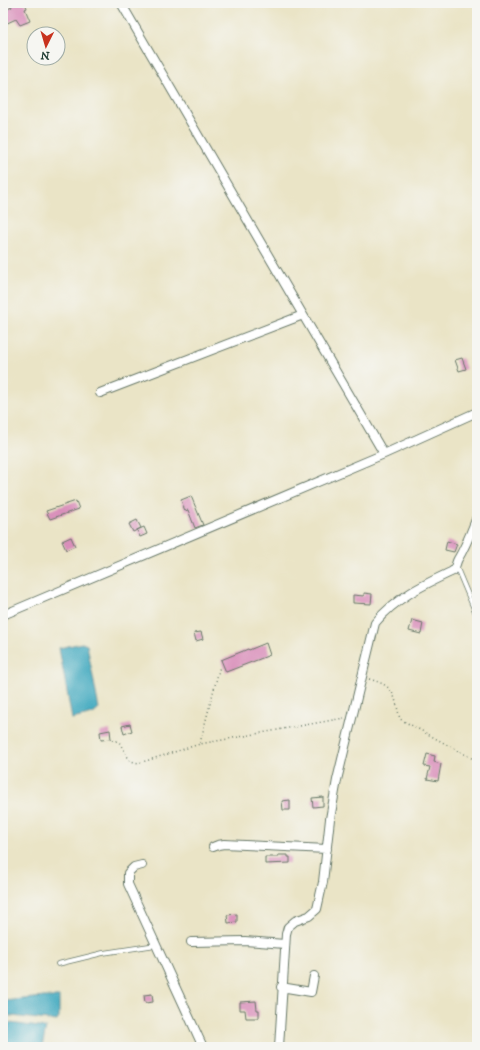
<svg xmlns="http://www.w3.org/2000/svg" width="480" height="1050" font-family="'IM FELL DW Pica',serif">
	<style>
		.water { fill: #3fa9bf; stroke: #2f737a }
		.building { fill: #d98eba }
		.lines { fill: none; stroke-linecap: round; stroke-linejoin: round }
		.service-casing { stroke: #667767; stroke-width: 5.5 }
		.minor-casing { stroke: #667767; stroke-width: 10 }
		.path { stroke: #667767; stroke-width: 1.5; stroke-dasharray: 1 3; stroke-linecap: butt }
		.service { stroke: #fff; stroke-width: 4 }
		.minor { stroke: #fff; stroke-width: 8 }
	</style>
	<rect width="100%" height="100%" fill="#f6f6f2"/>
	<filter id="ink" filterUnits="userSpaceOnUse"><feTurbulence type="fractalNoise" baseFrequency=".025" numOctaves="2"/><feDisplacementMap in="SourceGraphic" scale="8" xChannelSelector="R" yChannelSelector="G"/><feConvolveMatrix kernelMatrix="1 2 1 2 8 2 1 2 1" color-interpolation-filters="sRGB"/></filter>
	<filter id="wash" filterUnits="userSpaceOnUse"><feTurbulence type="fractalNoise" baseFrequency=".012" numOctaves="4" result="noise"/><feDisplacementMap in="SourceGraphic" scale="16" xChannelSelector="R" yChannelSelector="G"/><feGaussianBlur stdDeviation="0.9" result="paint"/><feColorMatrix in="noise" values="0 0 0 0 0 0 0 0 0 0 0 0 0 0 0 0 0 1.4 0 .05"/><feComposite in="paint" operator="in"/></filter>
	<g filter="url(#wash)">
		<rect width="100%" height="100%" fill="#eae4c6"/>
		<!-- water -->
		<path class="water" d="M 82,643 L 87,645 L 99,709 L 93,714 L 72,719 L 59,648 Z
			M 44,997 L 59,997 L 59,1017 L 57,1021 L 3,1015 L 3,1001 Z
			M 3,1022 L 46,1028 L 42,1047 L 3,1047 Z"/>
		<g id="blocks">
			<!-- building -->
			<path class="building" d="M 10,3 L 25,3 L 27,8 L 25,9 L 30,21 L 20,25 L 16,19 L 3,25 L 3,11 L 12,7 Z
				M 462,358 L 466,369 L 459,371 L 455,360 Z
				M 191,496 L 203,525 L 195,528 L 188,510 L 185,511 L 181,500 Z
				M 76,501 L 79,509 L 50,519 L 46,511 Z
				M 137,520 L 141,528 L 133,532 L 129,524 Z
				M 144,527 L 147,534 L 140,537 L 137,530 Z
				M 71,537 L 75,546 L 66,550 L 62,541 Z
				M 447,541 L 457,544 L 454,552 L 445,550 Z
				M 364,593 L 372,594 L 371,604 L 353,603 L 353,595 L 364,596 Z
				M 412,620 L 423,623 L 421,634 L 409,631 Z
				M 201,632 L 203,639 L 196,641 L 194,633 Z
				M 266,643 L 270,655 L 226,672 L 221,660 L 248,649 L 249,650 Z
				M 130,724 L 132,731 L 124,734 L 122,726 Z
				M 110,730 L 111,739 L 101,740 L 100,732 Z
				M 427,754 L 435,756 L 434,762 L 441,764 L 438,781 L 427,779 L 430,767 L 424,766 Z
				M 323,797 L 323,806 L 313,807 L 312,798 Z
				M 290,800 L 290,810 L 283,810 L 282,801 Z
				M 278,855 L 288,855 L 288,857 L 290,857 L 290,863 L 265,864 L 265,857 L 278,857 Z
				M 237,914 L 237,922 L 228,923 L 227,915 Z
				M 152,994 L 153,1002 L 145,1003 L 144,995 Z
				M 256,1001 L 257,1010 L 259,1010 L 259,1018 L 246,1018 L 245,1010 L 240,1010 L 240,1002 Z"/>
		</g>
	</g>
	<g filter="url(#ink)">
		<use href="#blocks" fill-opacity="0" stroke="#667767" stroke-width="1"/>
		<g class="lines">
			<defs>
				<path id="service" d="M 456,566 L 477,616
					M 58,964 L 103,953 L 156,945"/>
				<path id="minor" d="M 121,3 L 384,454
					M 100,393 L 303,315
					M 3,615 L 384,454 L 477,412
					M 213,847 L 218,845 L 224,844 L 327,849
					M 142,865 L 134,867 L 128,873 L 128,884 L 203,1047
					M 191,942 L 245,941 L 285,944
					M 281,987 L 311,992 L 314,976
					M 279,1047 L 286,934 L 288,927 L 295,921 L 309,916 L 317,909 L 323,882 L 330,819 L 337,780 L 375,623 C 395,598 425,584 453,571 C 456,567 456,562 458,559 C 466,546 471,532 477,517"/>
			</defs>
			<!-- service casing -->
			<use href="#service" class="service-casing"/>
			<!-- minor casing -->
			<use href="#minor" class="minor-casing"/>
			<!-- path -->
			<path class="path" d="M 369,679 C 396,686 394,696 400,719 L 477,761
				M 112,740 L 119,742 L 130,761 L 139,763 L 200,744 L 344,718
				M 200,743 L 220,666"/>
			<!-- service -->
			<use href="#service" class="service"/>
			<!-- minor -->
			<use href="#minor" class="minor"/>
		</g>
	</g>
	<!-- margin -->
	<rect width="480" height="1050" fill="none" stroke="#f6f6f2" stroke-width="16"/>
	<!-- north arrow -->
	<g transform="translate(46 46) rotate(185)"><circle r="19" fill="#f6f6f2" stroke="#a0aca6"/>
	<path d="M0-3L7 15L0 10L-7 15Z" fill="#c8321e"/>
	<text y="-6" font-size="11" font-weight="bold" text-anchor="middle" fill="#1f3d34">N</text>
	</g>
</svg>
